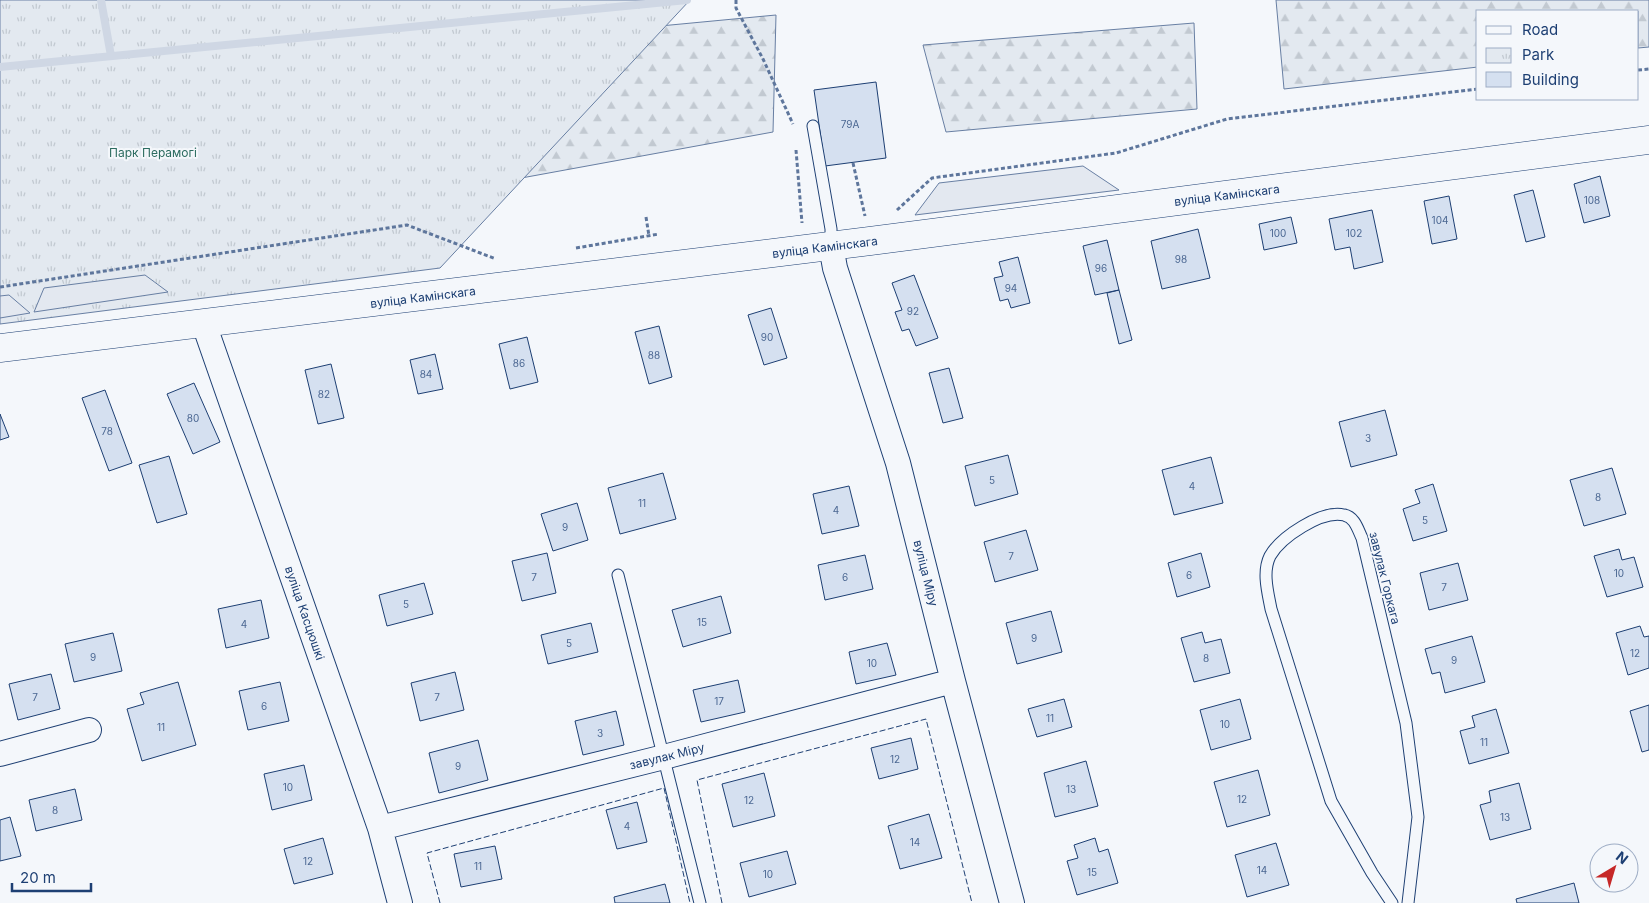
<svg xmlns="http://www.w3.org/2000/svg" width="1649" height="903" font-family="Inter,sans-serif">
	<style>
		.forest { fill: url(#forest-firs); stroke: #687fa3 }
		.park { fill: url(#park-tufts); stroke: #687fa3 }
		.parking { fill: #e3e8f0; stroke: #687fa3 }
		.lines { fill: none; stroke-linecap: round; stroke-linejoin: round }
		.stream { stroke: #cfd7e4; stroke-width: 8 }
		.building { fill: #d5e0f0; stroke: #1d3f73 }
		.lane-casing { stroke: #1d3f73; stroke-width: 13 }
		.street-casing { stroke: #1d3f73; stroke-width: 26 }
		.primary-casing { stroke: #1d3f73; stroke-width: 29 }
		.path { stroke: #5e769c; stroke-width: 3; stroke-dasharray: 4 2.5; stroke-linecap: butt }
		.lane { stroke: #f4f7fb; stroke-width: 11 }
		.street { stroke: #f4f7fb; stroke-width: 24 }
		.primary { stroke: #f4f7fb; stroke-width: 28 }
		.fence { stroke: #1d3f73; stroke-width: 1; stroke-dasharray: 6 2.5; stroke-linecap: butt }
		.labels { text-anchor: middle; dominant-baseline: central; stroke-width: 4; stroke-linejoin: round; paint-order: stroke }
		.number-label { font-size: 10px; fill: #4b6792 }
		.park-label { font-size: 12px; fill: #2c6c60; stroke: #f4f7fb }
		.street-label { font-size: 12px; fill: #1d3f73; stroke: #f4f7fb }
	</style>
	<defs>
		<pattern id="forest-firs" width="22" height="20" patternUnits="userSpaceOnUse" patternTransform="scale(1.25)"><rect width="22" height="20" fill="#e3e9f0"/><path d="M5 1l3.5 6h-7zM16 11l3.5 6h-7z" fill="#c2c9d1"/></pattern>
		<pattern id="park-tufts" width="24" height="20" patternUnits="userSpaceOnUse" patternTransform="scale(1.25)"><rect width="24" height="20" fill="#e3e9f0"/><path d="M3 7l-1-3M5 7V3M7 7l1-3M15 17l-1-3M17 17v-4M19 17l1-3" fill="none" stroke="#c2c9d1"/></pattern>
	</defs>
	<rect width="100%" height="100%" fill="#f4f7fb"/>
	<!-- forest -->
	<path class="forest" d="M 1276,0 L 1649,0 L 1649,47 L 1638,48 L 1638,11 L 1478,11 L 1478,67 L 1284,89 Z
		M 776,15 L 773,132 L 248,228 L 397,51 Z
		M 1194,23 L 1197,109 L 946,132 L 923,45 Z"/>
	<!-- park -->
	<path class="park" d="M 0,0 L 690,0 L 440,268 L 0,324 Z"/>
	<!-- parking -->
	<path class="parking" d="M 1083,166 L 1119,190 L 915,215 L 939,183 Z
		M 145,275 L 168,292 L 34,312 L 44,288 Z
		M 9,295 L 30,313 L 0,318 L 0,296 Z"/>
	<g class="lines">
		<!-- stream -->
		<path class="stream" d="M 101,0 L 111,56
			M 0,67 L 687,0"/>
	</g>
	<!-- building -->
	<path class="building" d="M 876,82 L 886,158 L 825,166 L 814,90 Z
		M 1600,176 L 1610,216 L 1584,223 L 1574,184 Z
		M 1533,190 L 1545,237 L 1526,242 L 1514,195 Z
		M 1449,196 L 1457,239 L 1432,244 L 1424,201 Z
		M 1372,210 L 1383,262 L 1354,269 L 1350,247 L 1335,250 L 1329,219 Z
		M 1291,217 L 1297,243 L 1264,250 L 1259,224 Z
		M 1198,229 L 1210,278 L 1162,289 L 1151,241 Z
		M 1107,240 L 1119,290 L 1095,295 L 1083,246 Z
		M 1018,257 L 1030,303 L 1011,308 L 1008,299 L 1000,301 L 994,278 L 1003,276 L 999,262 Z
		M 914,275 L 938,338 L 916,346 L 909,329 L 902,331 L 895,312 L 902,310 L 892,283 Z
		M 1119,290 L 1132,340 L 1119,344 L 1107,293 Z
		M 771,308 L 787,358 L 764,365 L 748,315 Z
		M 659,326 L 672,377 L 649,384 L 635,332 Z
		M 527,337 L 538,382 L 510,389 L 499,344 Z
		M 435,354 L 443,389 L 418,394 L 410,360 Z
		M 331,364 L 344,418 L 318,424 L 305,370 Z
		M 949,368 L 963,418 L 943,423 L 929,373 Z
		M 194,383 L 220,442 L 193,454 L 167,394 Z
		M 105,390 L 132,463 L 109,471 L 82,398 Z
		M 1385,410 L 1397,455 L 1351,467 L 1339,422 Z
		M 0,414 L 9,437 L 0,440 Z
		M 1008,455 L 1018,494 L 975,506 L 965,466 Z
		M 169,456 L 187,514 L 157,523 L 139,465 Z
		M 1211,457 L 1223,503 L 1174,515 L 1162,470 Z
		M 1612,468 L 1626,514 L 1584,526 L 1570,480 Z
		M 663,473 L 676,519 L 620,534 L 608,488 Z
		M 1433,484 L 1447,531 L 1413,541 L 1403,509 L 1420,503 L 1415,490 Z
		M 849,486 L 859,526 L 822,534 L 813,494 Z
		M 577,503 L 588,540 L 553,551 L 541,514 Z
		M 1026,530 L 1038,570 L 995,582 L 984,542 Z
		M 1619,549 L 1622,560 L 1634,557 L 1643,587 L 1607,597 L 1594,556 Z
		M 547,553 L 556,593 L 522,601 L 512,561 Z
		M 1201,553 L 1210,587 L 1177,597 L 1168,563 Z
		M 865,555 L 873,589 L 825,600 L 818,565 Z
		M 1458,563 L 1468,600 L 1429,610 L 1420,573 Z
		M 424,583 L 433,614 L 387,626 L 379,595 Z
		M 721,596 L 731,633 L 683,647 L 672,610 Z
		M 261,600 L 269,638 L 226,648 L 218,609 Z
		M 1051,611 L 1062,652 L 1017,664 L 1006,623 Z
		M 591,623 L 598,652 L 548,664 L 541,635 Z
		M 1640,626 L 1644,637 L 1649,636 L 1649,668 L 1628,675 L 1616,633 Z
		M 1202,632 L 1205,643 L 1221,639 L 1230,673 L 1194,682 L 1181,638 Z
		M 113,633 L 122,671 L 74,682 L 65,644 Z
		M 1472,636 L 1485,682 L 1445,693 L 1440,672 L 1432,674 L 1425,649 Z
		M 887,643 L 896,675 L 856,684 L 849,652 Z
		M 455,672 L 464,710 L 420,721 L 411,683 Z
		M 51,674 L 60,709 L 18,720 L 9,684 Z
		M 738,680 L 745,712 L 701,722 L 693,690 Z
		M 178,682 L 196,745 L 142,761 L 127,709 L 144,704 L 140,693 Z
		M 280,682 L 289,721 L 248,730 L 239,691 Z
		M 1064,699 L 1072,727 L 1037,737 L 1028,709 Z
		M 1240,699 L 1251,739 L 1211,750 L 1200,710 Z
		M 1649,705 L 1649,750 L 1642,752 L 1630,711 Z
		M 1496,709 L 1509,753 L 1469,764 L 1460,731 L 1475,727 L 1472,716 Z
		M 616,711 L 624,745 L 583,755 L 575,721 Z
		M 911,738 L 918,769 L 879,779 L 871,748 Z
		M 478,740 L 488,780 L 439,793 L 429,753 Z
		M 1086,761 L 1098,806 L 1055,817 L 1044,773 Z
		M 304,765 L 312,800 L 272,810 L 264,774 Z
		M 1258,770 L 1270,815 L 1227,827 L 1214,782 Z
		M 764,773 L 775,816 L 733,827 L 722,784 Z
		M 1519,783 L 1531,829 L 1490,840 L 1480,805 L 1491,802 L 1489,791 Z
		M 75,789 L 82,820 L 36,831 L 29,800 Z
		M 637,802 L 647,842 L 617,849 L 606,810 Z
		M 929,814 L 942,858 L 900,869 L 888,826 Z
		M 10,817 L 21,856 L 0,861 L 0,820 Z
		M 323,838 L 333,874 L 294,884 L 284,849 Z
		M 1095,838 L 1099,852 L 1108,849 L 1118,883 L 1077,895 L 1067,861 L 1078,858 L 1074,845 Z
		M 1276,843 L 1289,885 L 1247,897 L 1235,855 Z
		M 495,846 L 502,879 L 461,887 L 454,854 Z
		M 787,851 L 796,884 L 749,897 L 740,863 Z
		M 1574,883 L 1579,903 L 1517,903 L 1516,899 Z
		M 665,884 L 670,903 L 615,903 L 614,897 Z"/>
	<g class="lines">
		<defs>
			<path id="lane" d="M 813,126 L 831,229 L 831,246
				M 618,575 L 700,903
				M 1392,903 L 1372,873 L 1331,801 L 1271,609 C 1268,593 1262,572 1270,556 C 1281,537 1321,510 1344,515 C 1355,517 1358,530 1362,538 L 1406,723 L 1418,817 L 1408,903"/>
			<path id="street" d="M 831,246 L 835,268 L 898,463 L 953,681 L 1012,903
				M 204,324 L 380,828 L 400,903
				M 0,754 L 89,730
				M 380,828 L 664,757 L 953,681"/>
			<path id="primary" d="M 0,348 L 870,241 L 1649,140"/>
		</defs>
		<!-- lane casing -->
		<use href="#lane" class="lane-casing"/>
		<!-- street casing -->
		<use href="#street" class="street-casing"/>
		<!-- primary casing -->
		<use href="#primary" class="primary-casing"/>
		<!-- path -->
		<path class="path" d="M 736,0 L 736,8 L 763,59 L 793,124
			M 1638,70 L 1649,69
			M 796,150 L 802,223
			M 853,163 L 865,216
			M 897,210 L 932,178 L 1116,153 L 1227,119 L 1478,89
			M 646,217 L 649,236
			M 576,248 L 659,234
			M 0,287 L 407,225 L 496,259"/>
		<!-- lane -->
		<use href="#lane" class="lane"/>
		<!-- street -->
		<use href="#street" class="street"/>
		<!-- primary -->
		<use href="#primary" class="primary"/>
		<!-- fence -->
		<path class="fence" d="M 440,903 L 427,853 L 664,788 L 690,903
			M 722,903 L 697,780 L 926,719 L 972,903"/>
	</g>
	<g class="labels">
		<!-- number labels -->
		<g class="number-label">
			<text x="850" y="124">79А</text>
			<text x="1592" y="200">108</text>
			<text x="1440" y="220">104</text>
			<text x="1278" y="233">100</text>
			<text x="1354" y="233">102</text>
			<text x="1181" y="259">98</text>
			<text x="1101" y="268">96</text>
			<text x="1011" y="288">94</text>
			<text x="913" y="311">92</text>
			<text x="767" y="337">90</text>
			<text x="654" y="355">88</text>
			<text x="519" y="363">86</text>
			<text x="426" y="374">84</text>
			<text x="324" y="394">82</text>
			<text x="193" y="418">80</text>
			<text x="107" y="431">78</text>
			<text x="1368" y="438">3</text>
			<text x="992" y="480">5</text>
			<text x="1192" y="486">4</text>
			<text x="1598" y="497">8</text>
			<text x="642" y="503">11</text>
			<text x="836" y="510">4</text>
			<text x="1425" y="520">5</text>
			<text x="565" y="527">9</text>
			<text x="1011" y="556">7</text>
			<text x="1619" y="573">10</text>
			<text x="1189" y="575">6</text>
			<text x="534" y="577">7</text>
			<text x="845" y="577">6</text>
			<text x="1444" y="587">7</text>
			<text x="406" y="604">5</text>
			<text x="702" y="622">15</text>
			<text x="244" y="624">4</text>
			<text x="1034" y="638">9</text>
			<text x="569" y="643">5</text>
			<text x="1635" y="653">12</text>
			<text x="93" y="657">9</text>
			<text x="1206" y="658">8</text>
			<text x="1454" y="660">9</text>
			<text x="872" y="663">10</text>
			<text x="35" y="697">7</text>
			<text x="437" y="697">7</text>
			<text x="719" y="701">17</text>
			<text x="264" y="706">6</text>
			<text x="1050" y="718">11</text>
			<text x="1225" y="724">10</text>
			<text x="161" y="727">11</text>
			<text x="600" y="733">3</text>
			<text x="1484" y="742">11</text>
			<text x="895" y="759">12</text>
			<text x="458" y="766">9</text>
			<text x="288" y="787">10</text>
			<text x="1071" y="789">13</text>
			<text x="1242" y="799">12</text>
			<text x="749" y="800">12</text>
			<text x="55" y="810">8</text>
			<text x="1505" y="817">13</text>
			<text x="627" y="826">4</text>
			<text x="915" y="842">14</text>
			<text x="308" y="861">12</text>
			<text x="478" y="866">11</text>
			<text x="1262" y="870">14</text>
			<text x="1092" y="872">15</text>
			<text x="768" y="874">10</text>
		</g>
		<!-- park labels -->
		<g class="park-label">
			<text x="153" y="152">Парк Перамогі</text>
		</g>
		<!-- street labels -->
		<g class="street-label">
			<text transform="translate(1227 195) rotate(-7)">вуліца Камінскага</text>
			<text transform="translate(825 247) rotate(-7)">вуліца Камінскага</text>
			<text transform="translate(423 297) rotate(-7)">вуліца Камінскага</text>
			<text transform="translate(926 573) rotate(76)">вуліца Міру</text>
			<text transform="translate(1385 578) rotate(76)">завулак Горкага</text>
			<text transform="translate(305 613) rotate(71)">вуліца Касцюшкі</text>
			<text transform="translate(667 756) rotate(-14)">завулак Міру</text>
		</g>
	</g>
	<!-- legend -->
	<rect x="1476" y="10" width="162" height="90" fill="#f4f7fb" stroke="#9eadc5"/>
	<rect x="1486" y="26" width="25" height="8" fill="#f4f7fb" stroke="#9eadc5"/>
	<text x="1522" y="35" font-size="15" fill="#1d3f73">Road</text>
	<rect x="1486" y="48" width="25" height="15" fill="url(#park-tufts)" stroke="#9eadc5"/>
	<text x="1522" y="60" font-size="15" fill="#1d3f73">Park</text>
	<rect x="1486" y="72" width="25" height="15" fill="#d5e0f0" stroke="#9eadc5"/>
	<text x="1522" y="85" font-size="15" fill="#1d3f73">Building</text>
	<!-- north arrow -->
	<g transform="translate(1614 868) rotate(38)"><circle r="24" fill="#f4f7fb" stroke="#9eadc5"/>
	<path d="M0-4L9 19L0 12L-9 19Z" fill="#c62828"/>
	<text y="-8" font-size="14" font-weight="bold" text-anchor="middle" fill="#1d3f73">N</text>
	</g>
	<!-- scale -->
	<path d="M12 883v8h79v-8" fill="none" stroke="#1d3f73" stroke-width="2.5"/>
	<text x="20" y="883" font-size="15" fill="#1d3f73" stroke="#f4f7fb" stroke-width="4" paint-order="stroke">20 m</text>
</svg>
